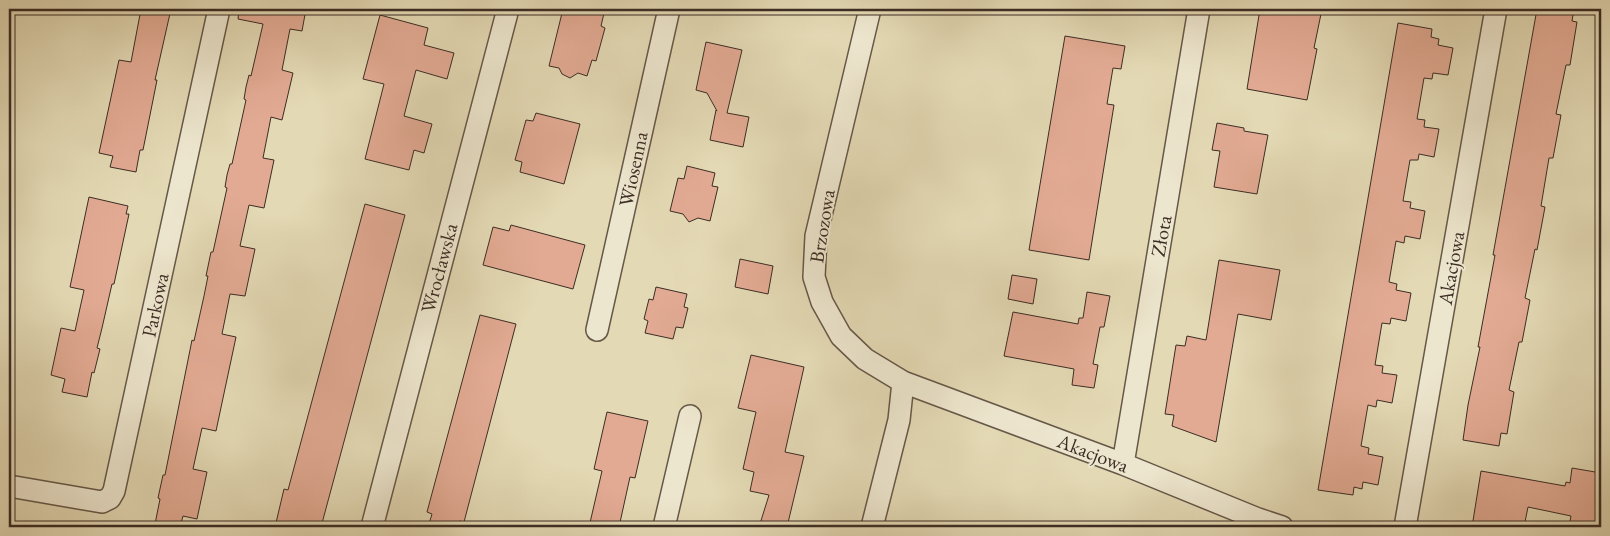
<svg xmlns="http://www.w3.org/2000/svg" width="1610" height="536" font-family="'EB Garamond',serif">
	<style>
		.building { fill: #e2aa93; stroke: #3c2d24 }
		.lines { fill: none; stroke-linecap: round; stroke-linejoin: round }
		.minor-casing { stroke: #665848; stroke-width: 24 }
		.minor { stroke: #ede6ce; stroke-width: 21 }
		.labels { text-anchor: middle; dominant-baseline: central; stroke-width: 4; stroke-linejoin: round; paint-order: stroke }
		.street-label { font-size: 20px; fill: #3c2d24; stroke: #ede6ce }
	</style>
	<rect width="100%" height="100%" fill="#e3d9b4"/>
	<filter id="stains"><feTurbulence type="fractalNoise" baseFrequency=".004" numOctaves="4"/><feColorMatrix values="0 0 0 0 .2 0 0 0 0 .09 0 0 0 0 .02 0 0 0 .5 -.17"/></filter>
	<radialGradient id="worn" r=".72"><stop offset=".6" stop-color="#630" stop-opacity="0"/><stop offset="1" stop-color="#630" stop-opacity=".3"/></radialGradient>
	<!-- building -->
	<path class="building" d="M 141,9 L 171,9 L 155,80 L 157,80 L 143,150 L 140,150 L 136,172 L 110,167 L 113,156 L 99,153 L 119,60 L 131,62 Z
		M 239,9 L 306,9 L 302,31 L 290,29 L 282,70 L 293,73 L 282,120 L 271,117 L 263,158 L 274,160 L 264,208 L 249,205 L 240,246 L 255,249 L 245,296 L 230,294 L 222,334 L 236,337 L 216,431 L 202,428 L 193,469 L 207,472 L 197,519 L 183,516 L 180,527 L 169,527 L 155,524 L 160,499 L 158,498 L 163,475 L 165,475 L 192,340 L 194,341 L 204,296 L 208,276 L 206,276 L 211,252 L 213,252 L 227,188 L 225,187 L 227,175 L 230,164 L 232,164 L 246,100 L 244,99 L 246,87 L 249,75 L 251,76 L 263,24 L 238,19 Z
		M 563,9 L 605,9 L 601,26 L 605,28 L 596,61 L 592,60 L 587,76 L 578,73 L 570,78 L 562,74 L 559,68 L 549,66 Z
		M 1260,9 L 1322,9 L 1314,48 L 1317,49 L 1307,100 L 1247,89 Z
		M 1537,9 L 1574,9 L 1572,21 L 1577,22 L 1570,65 L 1566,65 L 1556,114 L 1561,115 L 1553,158 L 1549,158 L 1541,206 L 1545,207 L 1537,250 L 1535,249 L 1525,298 L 1530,300 L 1522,342 L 1519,342 L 1509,390 L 1514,392 L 1507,434 L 1501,433 L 1499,446 L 1463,440 L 1468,405 L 1480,347 L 1478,347 L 1495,255 L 1493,255 Z
		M 380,15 L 428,28 L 424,45 L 454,53 L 447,79 L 416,70 L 404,116 L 432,124 L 424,153 L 414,150 L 409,170 L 365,159 L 384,84 L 363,79 Z
		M 1398,23 L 1432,29 L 1431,37 L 1439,39 L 1438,45 L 1453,48 L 1448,75 L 1433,73 L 1432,79 L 1424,78 L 1417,119 L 1425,120 L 1424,127 L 1439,129 L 1434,157 L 1419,154 L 1418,160 L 1410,160 L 1403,201 L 1411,202 L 1410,208 L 1425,211 L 1420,239 L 1405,236 L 1404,243 L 1396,241 L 1389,282 L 1397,284 L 1396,290 L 1411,293 L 1406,321 L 1391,318 L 1390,324 L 1382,323 L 1375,365 L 1383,366 L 1382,373 L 1397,375 L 1392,403 L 1377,400 L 1376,407 L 1368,405 L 1361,446 L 1369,448 L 1368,454 L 1383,457 L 1378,485 L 1363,482 L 1362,489 L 1354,487 L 1353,495 L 1318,490 Z
		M 1065,36 L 1125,46 L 1121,69 L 1113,68 L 1107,104 L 1114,105 L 1089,260 L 1029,250 Z
		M 706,42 L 742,50 L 727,113 L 749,117 L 743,147 L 710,140 L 716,110 L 717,111 L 707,93 L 696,90 Z
		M 536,113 L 580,124 L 564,184 L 520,172 L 522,162 L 515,160 L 526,120 L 533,121 Z
		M 1217,123 L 1244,128 L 1244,131 L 1268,135 L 1257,194 L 1214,187 L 1220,151 L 1212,150 Z
		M 687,166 L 715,173 L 712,186 L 718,187 L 710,221 L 698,218 L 689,222 L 683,214 L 670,211 L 678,178 L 684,179 Z
		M 89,197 L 128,206 L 126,214 L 129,214 L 114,284 L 112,284 L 102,328 L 97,348 L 100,349 L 94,373 L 92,372 L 87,397 L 62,392 L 65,379 L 51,375 L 61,328 L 75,331 L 84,290 L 70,287 Z
		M 365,204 L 405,215 L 321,527 L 275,527 L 284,489 L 288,490 Z
		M 511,225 L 585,245 L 573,289 L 483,265 L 493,227 L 509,231 Z
		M 740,259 L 773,266 L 768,294 L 735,287 Z
		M 1219,260 L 1280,270 L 1271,320 L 1238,314 L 1216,442 L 1172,426 L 1174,415 L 1165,414 L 1176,345 L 1185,346 L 1187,336 L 1206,340 Z
		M 1012,275 L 1037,279 L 1033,304 L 1008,299 Z
		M 656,287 L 687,294 L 684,307 L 688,308 L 683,328 L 676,327 L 673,339 L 645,333 L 648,321 L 644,319 L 649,299 L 653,300 Z
		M 1087,292 L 1110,296 L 1104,327 L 1100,327 L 1093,364 L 1098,365 L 1094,388 L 1072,385 L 1074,369 L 1004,356 L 1013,312 L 1078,324 L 1079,318 L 1083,318 Z
		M 480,315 L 516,324 L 464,522 L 459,521 L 458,527 L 428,527 L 432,514 L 427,512 Z
		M 751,355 L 804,367 L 785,452 L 804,456 L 787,527 L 759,527 L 769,495 L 750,491 L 754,472 L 743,469 L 756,412 L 738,408 Z
		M 607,412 L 648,421 L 635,478 L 630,477 L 619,527 L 589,527 L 602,471 L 594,469 Z
		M 1572,468 L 1601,473 L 1601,520 L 1598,519 L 1597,527 L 1569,527 L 1571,516 L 1528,507 L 1524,527 L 1472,527 L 1481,471 L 1565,486 L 1566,482 L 1570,483 Z"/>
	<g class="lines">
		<defs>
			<path id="minor" d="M 870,9 L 816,236 L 814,277 L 822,302 L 841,336 L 865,359 L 903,382 L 1123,464 L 1258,519 L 1282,527
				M 597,330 L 669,9
				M 1123,464 L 1199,9
				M 9,486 L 102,502 L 110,498 L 114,491 L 219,9
				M 372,527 L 508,9
				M 664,527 L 690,416
				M 872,527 L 899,420 L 903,382
				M 1405,527 L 1496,9"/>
		</defs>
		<!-- minor casing -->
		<use href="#minor" class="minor-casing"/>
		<!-- minor -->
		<use href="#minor" class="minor"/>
	</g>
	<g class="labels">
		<!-- street labels -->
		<g class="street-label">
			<text transform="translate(633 169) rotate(-78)">Wiosenna</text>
			<text transform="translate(822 226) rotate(-81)">Brzozowa</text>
			<text transform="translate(1161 236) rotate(-80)">Złota</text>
			<text transform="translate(439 268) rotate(-75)">Wrocławska</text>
			<text transform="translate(1451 268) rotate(-80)">Akacjowa</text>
			<text transform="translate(155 305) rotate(-78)">Parkowa</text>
			<text transform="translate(1093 453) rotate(21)">Akacjowa</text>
		</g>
	</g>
	<!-- margin -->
	<rect width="1610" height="536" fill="none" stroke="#e3d9b4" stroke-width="30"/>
	<rect x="10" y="10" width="1590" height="516" fill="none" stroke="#3c2d24" stroke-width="2.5"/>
	<rect x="15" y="15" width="1580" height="506" fill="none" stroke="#3c2d24"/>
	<rect width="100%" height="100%" filter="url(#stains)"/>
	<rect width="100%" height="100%" fill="url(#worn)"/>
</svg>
